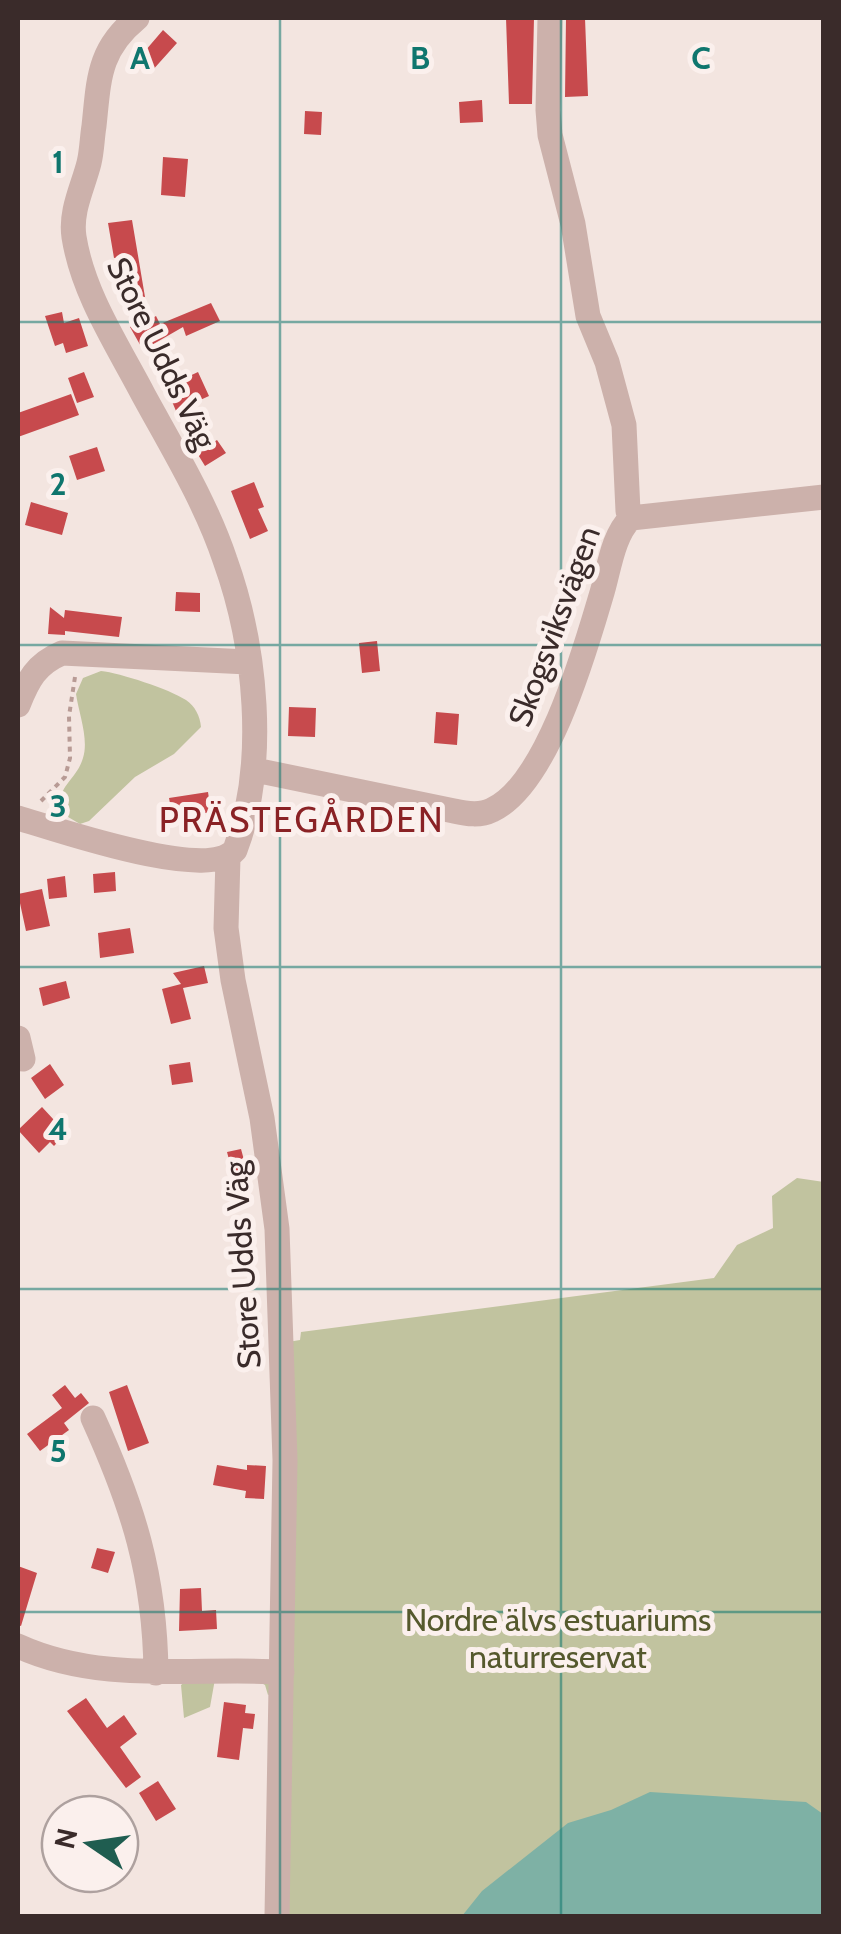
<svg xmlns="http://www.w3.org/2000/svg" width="841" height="1934" font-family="Cabin,sans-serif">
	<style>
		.green { fill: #c1c39f }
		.water { fill: #7eb1a5 }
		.building { fill: #c74a4d }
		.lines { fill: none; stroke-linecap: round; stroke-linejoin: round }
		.path { stroke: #b89b95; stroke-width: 4; stroke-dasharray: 5 5; stroke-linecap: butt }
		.minor { stroke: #ccb1ab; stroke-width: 25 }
		.grid { fill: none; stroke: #0f766e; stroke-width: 2.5; stroke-opacity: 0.55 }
		.labels { text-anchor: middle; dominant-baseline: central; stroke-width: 10; stroke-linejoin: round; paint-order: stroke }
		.street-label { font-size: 32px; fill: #3a2b2a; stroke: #fbf0ed }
		.park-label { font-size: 32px; fill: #55592d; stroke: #fbf0ed }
		.neighbourhood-label { font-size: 35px; letter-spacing: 2.5px; fill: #8a2225; stroke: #fbf0ed }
		.grid-label { font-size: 32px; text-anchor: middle; font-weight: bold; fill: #0f766e; stroke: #fbf0ed; stroke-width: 10; stroke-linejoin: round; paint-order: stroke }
	</style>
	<rect width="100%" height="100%" fill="#f3e5e0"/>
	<!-- green -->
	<path class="green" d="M 101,671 C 120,673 169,689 186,700 C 195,706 200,716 201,727 L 174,754 L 135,777 L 89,821 L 80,824 L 63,814 C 53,787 76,782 83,758 C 89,739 79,714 76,694 L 83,678 Z
		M 797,1178 L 824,1182 L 823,1916 L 283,1916 L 288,1342 L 300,1340 L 301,1332 L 714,1278 L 737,1245 L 773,1228 L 772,1196 Z
		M 193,1676 L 260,1677 L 272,1681 L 274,1692 L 268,1695 L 265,1685 L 256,1680 L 215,1679 L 210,1707 L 184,1718 L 181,1685 Z"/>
	<!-- water -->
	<path class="water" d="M 650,1792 L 806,1802 L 823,1814 L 823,1916 L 462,1916 L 482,1891 L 568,1823 L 611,1810 Z"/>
	<!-- building -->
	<path class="building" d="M 506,18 L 534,18 L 532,104 L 509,104 Z
		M 566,18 L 585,18 L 588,96 L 565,97 Z
		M 163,30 L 177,43 L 151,72 L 140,63 L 148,54 L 145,51 Z
		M 482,100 L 483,122 L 460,123 L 459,102 Z
		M 305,111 L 322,112 L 321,135 L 304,134 Z
		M 163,157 L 188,159 L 185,197 L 161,195 Z
		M 132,220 L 145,297 L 129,300 L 122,257 L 114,258 L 108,223 Z
		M 211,303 L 220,321 L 186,336 L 183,327 L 143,350 L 130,327 L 148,316 L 149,320 L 156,316 L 160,324 Z
		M 62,312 L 64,323 L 79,318 L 88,346 L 66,353 L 63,343 L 55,346 L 45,316 Z
		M 84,372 L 94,397 L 77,403 L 68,378 Z
		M 198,372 L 209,396 L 176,411 L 166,387 Z
		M 71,394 L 79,415 L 18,437 L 18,413 Z
		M 217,440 L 226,453 L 205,466 L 197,453 Z
		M 97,447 L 105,471 L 77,480 L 69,456 Z
		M 254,482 L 264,507 L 258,509 L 268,531 L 250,539 L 231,491 Z
		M 31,502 L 68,513 L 62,535 L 25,525 Z
		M 176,592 L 200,593 L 200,612 L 175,611 Z
		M 50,607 L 64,618 L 65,610 L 122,617 L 119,637 L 65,631 L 65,635 L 48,634 Z
		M 377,641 L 380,671 L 362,673 L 359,643 Z
		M 289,707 L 316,708 L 315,737 L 288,736 Z
		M 436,712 L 459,714 L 457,745 L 434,743 Z
		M 208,792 L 211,812 L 173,819 L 169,798 Z
		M 115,872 L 116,891 L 94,893 L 93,874 Z
		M 65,876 L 67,897 L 49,899 L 47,879 Z
		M 42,889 L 50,926 L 26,931 L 18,894 Z
		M 130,928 L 134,953 L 100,958 L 98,933 Z
		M 204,966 L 208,983 L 183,988 L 191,1019 L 171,1024 L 162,989 L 181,984 L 173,973 Z
		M 66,981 L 70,998 L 43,1006 L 39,988 Z
		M 190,1062 L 193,1082 L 172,1085 L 169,1065 Z
		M 50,1064 L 64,1085 L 45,1099 L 31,1078 Z
		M 42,1107 L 66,1133 L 54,1146 L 50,1142 L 39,1153 L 18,1130 Z
		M 241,1149 L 247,1171 L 233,1175 L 227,1152 Z
		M 65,1385 L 75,1398 L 81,1393 L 89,1403 L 64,1423 L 69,1430 L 40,1451 L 27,1434 L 62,1408 L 52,1395 Z
		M 127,1385 L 149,1443 L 128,1451 L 109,1392 Z
		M 217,1465 L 247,1470 L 247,1465 L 266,1466 L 264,1499 L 245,1498 L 246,1491 L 213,1485 Z
		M 97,1548 L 115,1552 L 108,1573 L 91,1568 Z
		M 18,1566 L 37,1573 L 21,1626 L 18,1625 Z
		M 201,1588 L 202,1611 L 216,1610 L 217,1629 L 179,1631 L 180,1589 Z
		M 86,1698 L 107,1728 L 124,1715 L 137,1734 L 120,1747 L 141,1777 L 126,1788 L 67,1711 Z
		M 224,1702 L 246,1705 L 245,1713 L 255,1714 L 253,1729 L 243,1728 L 239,1760 L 217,1757 Z
		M 158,1781 L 176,1809 L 156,1821 L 139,1793 Z"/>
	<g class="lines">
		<!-- path -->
		<path class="path" d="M 41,801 L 65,777 L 70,758 L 69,716 L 75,677"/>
		<!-- minor -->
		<path class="minor" d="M 550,18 L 548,110 L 550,135 L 573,224 L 588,316 L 607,362 L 624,425 L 628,511 L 631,518
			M 18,705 C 28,680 36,664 62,653 L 248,662
			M 255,770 L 454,811 C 467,814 480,816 492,810 C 547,785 585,650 601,596 C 609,571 612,536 631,518 L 824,497
			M 18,818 C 56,829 207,882 235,850 C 268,764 256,646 225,560 C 206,503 173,449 144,396 C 118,346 83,294 74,237 C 70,211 83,187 89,163 C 92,151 92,138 94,126 C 99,79 98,50 137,18
			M 228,858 L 226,928 L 233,980 L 262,1118 L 277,1229 L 285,1460 L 277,1916
			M 18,1038 L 23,1059
			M 93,1418 C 133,1506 155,1575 156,1673
			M 18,1646 C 101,1684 193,1667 282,1672"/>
	</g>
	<!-- grid -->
	<path class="grid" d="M 280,18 L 280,1916M 561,18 L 561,1916M 18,322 L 824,322M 18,645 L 824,645M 18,967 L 824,967M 18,1289 L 824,1289M 18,1612 L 824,1612"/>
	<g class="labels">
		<!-- street labels -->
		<g class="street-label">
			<text transform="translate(162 353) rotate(64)">Store Udds Väg</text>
			<text transform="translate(554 626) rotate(-70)">Skogsviksvägen</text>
			<text transform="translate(242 1265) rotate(-94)">Store Udds Väg</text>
		</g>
		<!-- park labels -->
		<g class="park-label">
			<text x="558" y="1619">Nordre älvs estuariums<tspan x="558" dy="37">naturreservat</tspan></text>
		</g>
		<!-- neighbourhood labels -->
		<g class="neighbourhood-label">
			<text x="302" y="819">PRÄSTEGÅRDEN</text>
		</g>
	</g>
	<g class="grid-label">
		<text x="140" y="69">A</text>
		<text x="420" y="69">B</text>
		<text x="701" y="69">C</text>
		<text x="58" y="173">1</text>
		<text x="58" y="495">2</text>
		<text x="58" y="817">3</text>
		<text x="58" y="1140">4</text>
		<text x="58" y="1462">5</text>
	</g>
	<!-- border -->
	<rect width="841" height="1934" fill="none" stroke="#3a2b2a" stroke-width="40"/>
	<!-- north arrow -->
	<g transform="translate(90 1844) rotate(283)"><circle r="48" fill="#fbf0ed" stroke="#aea19f" stroke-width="2.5"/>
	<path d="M0-8L18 38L0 25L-18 38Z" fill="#1f5d50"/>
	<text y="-15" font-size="28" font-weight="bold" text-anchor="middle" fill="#3a2b2a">N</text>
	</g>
</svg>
